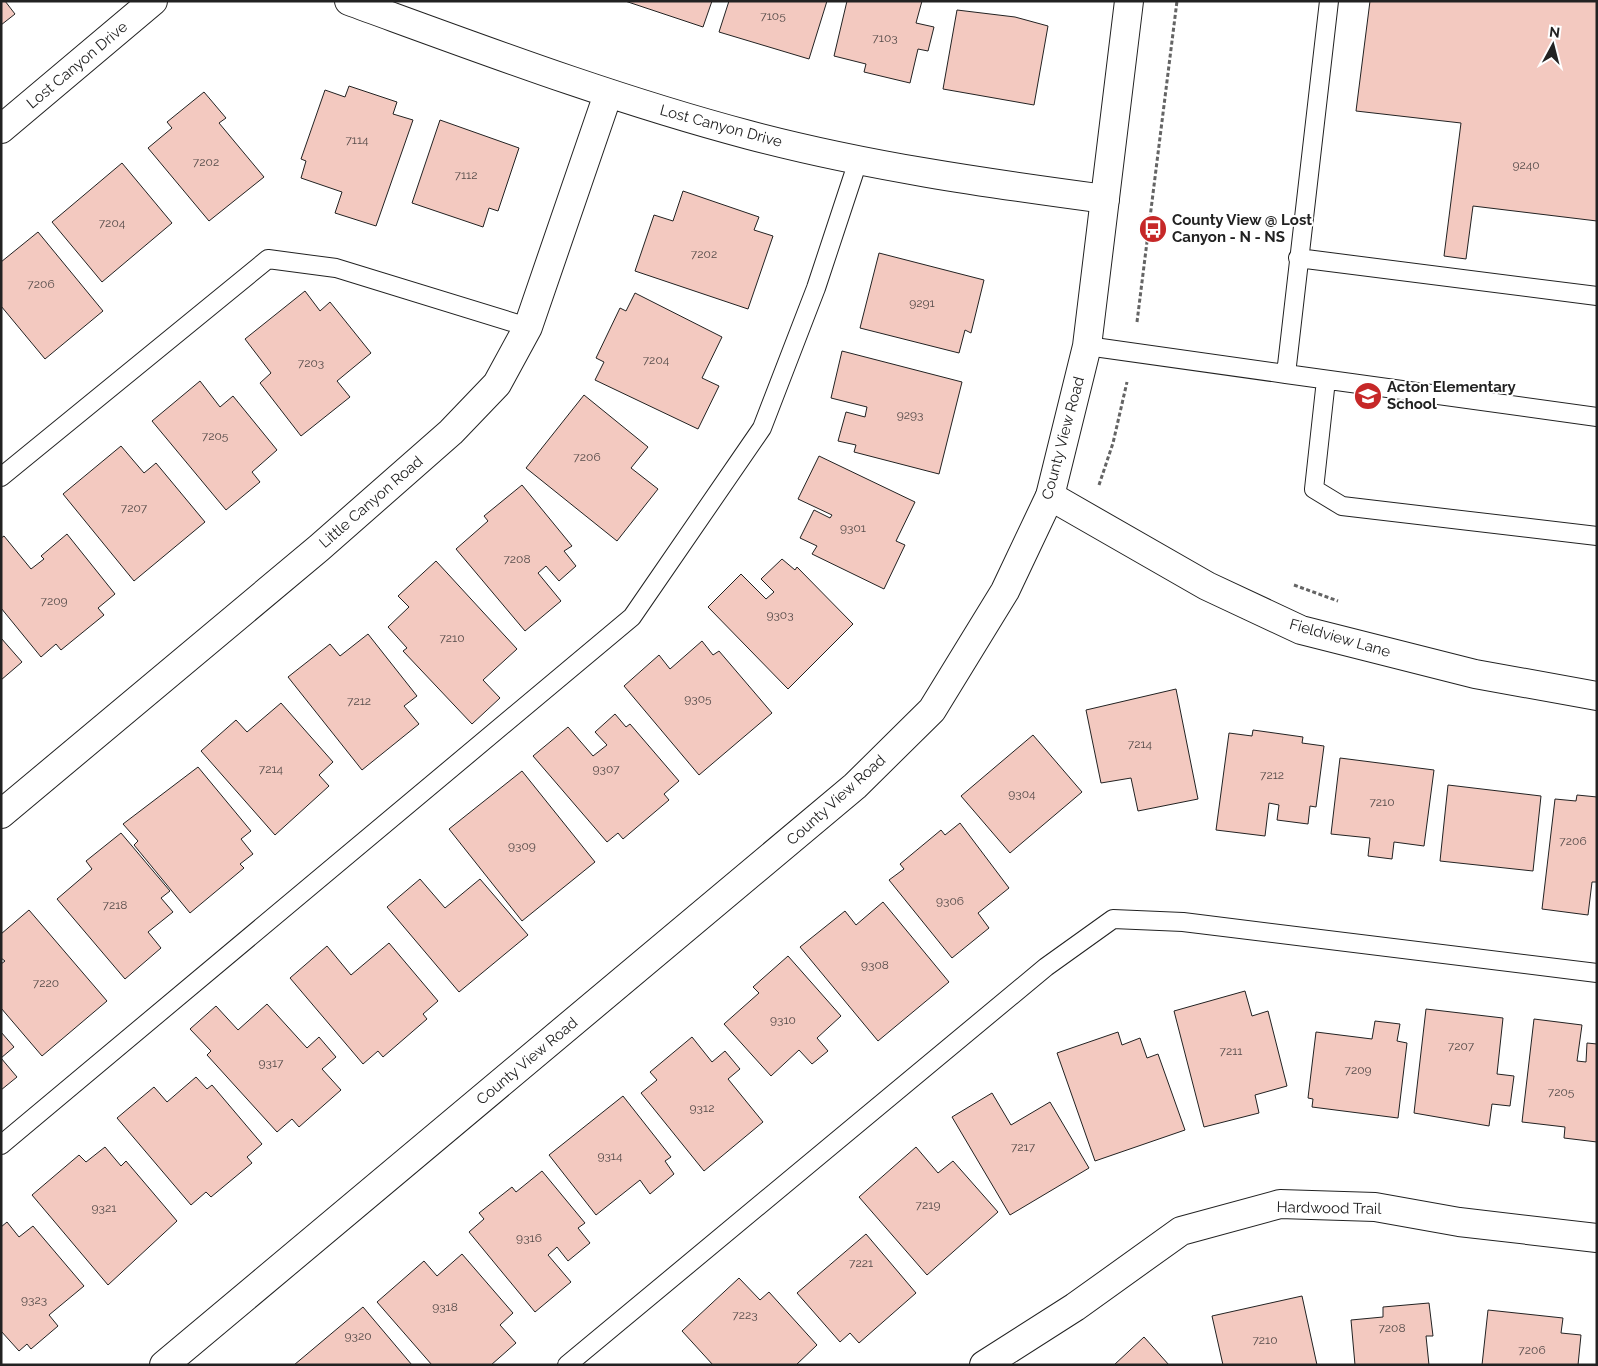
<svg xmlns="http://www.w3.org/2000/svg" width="1598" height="1366" font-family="Raleway,sans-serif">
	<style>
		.building { fill: #f3c9c0; stroke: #222 }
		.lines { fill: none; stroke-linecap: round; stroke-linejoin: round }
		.service-casing { stroke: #222; stroke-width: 20 }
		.minor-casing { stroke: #222; stroke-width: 30 }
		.tertiary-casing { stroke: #222; stroke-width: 30 }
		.path { stroke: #646464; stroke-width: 3; stroke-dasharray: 4 2.5; stroke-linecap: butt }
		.service { stroke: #fff; stroke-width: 18 }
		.minor { stroke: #fff; stroke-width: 28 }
		.tertiary { stroke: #fff; stroke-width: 28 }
		.labels { text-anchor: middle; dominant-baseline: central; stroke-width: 4; stroke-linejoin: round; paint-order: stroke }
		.number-label { font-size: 12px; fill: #564c4a }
		.street-label { font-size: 15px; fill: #222; stroke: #fff }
		.poi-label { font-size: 15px; font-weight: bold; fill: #222; stroke: #fff; text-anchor: start }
	</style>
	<rect width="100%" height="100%" fill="#fff"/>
	<!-- building -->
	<path class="building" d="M 1,1 L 5,1 L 15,14 L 1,25 Z
		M 625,1 L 712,1 L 703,27 Z
		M 729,1 L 827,1 L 809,59 L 719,32 Z
		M 847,1 L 922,1 L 916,23 L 934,27 L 928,51 L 918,49 L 910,83 L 864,72 L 866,64 L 834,56 Z
		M 1370,1 L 1597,1 L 1597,221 L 1473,206 L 1466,259 L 1444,256 L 1461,123 L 1356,111 Z
		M 957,10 L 1015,17 L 1048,26 L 1034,105 L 943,89 Z
		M 349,86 L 397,102 L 393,114 L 413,120 L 376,226 L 335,213 L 342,192 L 301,178 L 306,161 L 301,159 L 325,90 L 345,97 Z
		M 204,92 L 226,118 L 219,123 L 264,177 L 209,221 L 148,148 L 172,128 L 167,122 Z
		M 440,120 L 519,148 L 498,211 L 489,208 L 483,227 L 412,203 Z
		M 122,163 L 172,223 L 102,282 L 52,222 Z
		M 683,191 L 759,217 L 754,230 L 773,236 L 748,309 L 635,271 L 654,215 L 673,221 Z
		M 38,232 L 103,311 L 45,359 L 1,306 L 1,262 Z
		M 879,253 L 984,280 L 971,333 L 965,330 L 959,353 L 860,328 Z
		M 305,291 L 320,311 L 330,302 L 371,353 L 337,381 L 350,397 L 301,436 L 260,383 L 271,373 L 245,339 Z
		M 635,293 L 722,337 L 702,378 L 719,386 L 698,429 L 595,380 L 604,362 L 596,358 L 620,308 L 626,311 Z
		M 842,351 L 962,382 L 939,474 L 854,452 L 856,445 L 838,441 L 846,412 L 865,417 L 867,407 L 831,398 Z
		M 200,381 L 220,407 L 233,396 L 277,450 L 252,472 L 260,482 L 226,510 L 152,421 Z
		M 584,395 L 648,447 L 631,468 L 658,489 L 617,541 L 526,468 Z
		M 121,446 L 144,473 L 156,463 L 205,522 L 134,581 L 63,494 Z
		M 819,456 L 915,502 L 896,541 L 905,545 L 884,589 L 812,554 L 817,546 L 800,538 L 814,510 L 830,518 L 832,515 L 798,499 Z
		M 522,485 L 572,546 L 564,551 L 576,566 L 559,581 L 546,566 L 538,573 L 561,601 L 525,631 L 456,549 L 488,521 L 484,516 Z
		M 67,534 L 115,594 L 98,608 L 104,615 L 61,650 L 56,644 L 41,657 L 1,608 L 1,538 L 4,536 L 31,569 L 44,559 L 41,556 Z
		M 782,559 L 795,570 L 797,567 L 853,624 L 788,689 L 708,607 L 741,574 L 766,599 L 774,592 L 761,579 Z
		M 436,561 L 517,649 L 483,680 L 500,698 L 472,724 L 403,651 L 407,648 L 388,627 L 409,607 L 398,596 Z
		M 368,634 L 417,696 L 404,706 L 419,724 L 362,770 L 288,677 L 330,644 L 340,656 Z
		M 1,638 L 22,662 L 1,680 Z
		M 702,641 L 713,655 L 719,651 L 772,713 L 699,775 L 624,686 L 659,655 L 670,669 Z
		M 1176,689 L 1198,799 L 1138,811 L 1131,778 L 1101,783 L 1086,710 Z
		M 281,703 L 333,762 L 319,775 L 329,786 L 275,835 L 201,751 L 236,720 L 247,732 Z
		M 615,714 L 626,727 L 630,724 L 679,781 L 664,794 L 669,800 L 623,839 L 618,833 L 607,842 L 533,756 L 568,727 L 593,756 L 607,745 L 595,732 Z
		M 1253,730 L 1303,737 L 1302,743 L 1324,746 L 1316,807 L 1310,806 L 1308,824 L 1277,820 L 1279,805 L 1269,803 L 1265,836 L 1216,830 L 1229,733 L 1252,736 Z
		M 1033,735 L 1082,792 L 1010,853 L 961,796 Z
		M 1340,758 L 1434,770 L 1424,846 L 1394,842 L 1392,859 L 1368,856 L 1370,838 L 1331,834 Z
		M 198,767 L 251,831 L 241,839 L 253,854 L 240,864 L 244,868 L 190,913 L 134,845 L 138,841 L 123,824 Z
		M 522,771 L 595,862 L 522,921 L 449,829 Z
		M 1448,785 L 1541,796 L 1533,871 L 1440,861 Z
		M 1577,795 L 1597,797 L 1597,882 L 1592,882 L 1588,915 L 1542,909 L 1555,799 L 1576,801 Z
		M 960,823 L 1009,888 L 978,913 L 989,928 L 952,958 L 889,880 L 904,869 L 900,864 L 941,830 L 945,835 Z
		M 121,833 L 170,891 L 161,898 L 173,912 L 148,932 L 161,948 L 125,979 L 57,899 L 92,869 L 86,861 Z
		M 420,879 L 445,908 L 480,879 L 528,935 L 459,992 L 387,907 Z
		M 883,902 L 949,982 L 878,1041 L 800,947 L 845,911 L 856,925 Z
		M 29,910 L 107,1001 L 42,1056 L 1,1008 L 1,964 L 5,961 L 1,958 L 1,934 Z
		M 389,943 L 438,1001 L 423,1014 L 427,1019 L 383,1057 L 378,1051 L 363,1064 L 290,978 L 327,946 L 351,975 Z
		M 788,956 L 841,1016 L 817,1038 L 828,1051 L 812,1064 L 799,1050 L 771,1076 L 724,1024 L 759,993 L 753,987 Z
		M 1245,991 L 1252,1016 L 1268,1011 L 1287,1086 L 1255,1095 L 1259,1113 L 1204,1127 L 1174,1011 Z
		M 267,1004 L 307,1048 L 319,1037 L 336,1057 L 322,1069 L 341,1090 L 299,1127 L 292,1119 L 277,1132 L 207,1055 L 211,1051 L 190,1029 L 216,1006 L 238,1030 Z
		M 1426,1009 L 1503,1018 L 1497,1074 L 1514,1076 L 1510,1106 L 1492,1104 L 1489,1126 L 1414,1113 Z
		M 1534,1019 L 1582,1025 L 1577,1061 L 1586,1062 L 1587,1043 L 1597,1044 L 1597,1142 L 1564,1138 L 1565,1127 L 1522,1122 Z
		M 1375,1021 L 1400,1024 L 1397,1041 L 1407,1043 L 1398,1118 L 1312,1107 L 1313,1099 L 1308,1098 L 1316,1032 L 1372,1039 Z
		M 1,1032 L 14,1047 L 1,1058 Z
		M 1118,1032 L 1122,1045 L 1140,1038 L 1147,1058 L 1158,1054 L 1185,1130 L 1095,1161 L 1057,1053 Z
		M 692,1037 L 712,1062 L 725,1051 L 740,1069 L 728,1079 L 763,1122 L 704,1171 L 641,1093 L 657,1080 L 650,1072 Z
		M 1,1058 L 17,1077 L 1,1090 Z
		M 196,1077 L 207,1089 L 212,1085 L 262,1144 L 247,1157 L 252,1163 L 211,1197 L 206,1192 L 191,1205 L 117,1118 L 154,1087 L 167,1102 Z
		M 992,1093 L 1011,1125 L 1050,1102 L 1089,1168 L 1010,1215 L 952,1117 Z
		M 623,1096 L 671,1157 L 665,1161 L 674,1174 L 650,1194 L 640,1180 L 596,1215 L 549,1155 Z
		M 105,1147 L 121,1166 L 126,1161 L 177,1221 L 108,1285 L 32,1195 L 79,1155 L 86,1162 Z
		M 916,1147 L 938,1173 L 953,1161 L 998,1212 L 927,1275 L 859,1197 Z
		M 542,1171 L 585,1223 L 578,1228 L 590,1243 L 568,1261 L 557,1247 L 548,1255 L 571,1282 L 535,1312 L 469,1232 L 484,1219 L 479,1213 L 512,1187 L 516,1192 Z
		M 7,1222 L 19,1237 L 33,1226 L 84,1286 L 49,1315 L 58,1326 L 31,1349 L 27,1344 L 19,1351 L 1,1331 L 1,1227 Z
		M 866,1234 L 916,1293 L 859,1343 L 850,1333 L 840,1342 L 797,1293 Z
		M 462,1254 L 513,1313 L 500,1325 L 516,1343 L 491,1365 L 432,1365 L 377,1302 L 424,1261 L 437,1276 Z
		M 739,1278 L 760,1300 L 769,1292 L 817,1345 L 796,1365 L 713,1365 L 682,1331 Z
		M 1302,1296 L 1317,1365 L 1223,1365 L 1212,1316 Z
		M 1429,1303 L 1433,1336 L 1426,1336 L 1429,1365 L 1355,1365 L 1351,1320 L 1383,1317 L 1383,1307 Z
		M 363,1307 L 412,1365 L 294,1365 Z
		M 1488,1310 L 1563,1318 L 1561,1333 L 1581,1335 L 1578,1365 L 1482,1365 Z
		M 1144,1337 L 1169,1365 L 1114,1365 Z"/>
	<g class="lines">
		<defs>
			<path id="service" d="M 1298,258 L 1597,296
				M 1087,346 L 1286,374 L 1329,1
				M 1286,374 L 1597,417
				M 1326,380 L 1314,489 L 1342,506 L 1597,536
				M 1,477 L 268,259 L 336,268 L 528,327
				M 1,1145 L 632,617 L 762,428 L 816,288 L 858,161
				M 567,1365 L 1046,967 L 1113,919 L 1183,922 L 1597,973"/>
			<path id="minor" d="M 349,1 C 481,49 613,99 749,135 C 866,166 985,183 1105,199
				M 1,129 L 153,1
				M 1050,496 L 1207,586 L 1301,630 L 1475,674 L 1597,696
				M 1,814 L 319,548 L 451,432 L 497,384 L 528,327 L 608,94
				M 984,1365 L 1075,1307 L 1181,1231 L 1280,1204 L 1375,1207 L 1459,1222 L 1597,1238"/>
			<path id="tertiary" d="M 164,1365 L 855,786 L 932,710 L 1005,591 L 1050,496 L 1087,346 L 1129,1"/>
		</defs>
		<!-- service casing -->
		<use href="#service" class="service-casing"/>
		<!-- minor casing -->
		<use href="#minor" class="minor-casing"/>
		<!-- tertiary casing -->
		<use href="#tertiary" class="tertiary-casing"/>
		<!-- path -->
		<path class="path" d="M 1137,322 L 1177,1
			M 1099,485 L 1113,443 L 1127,382
			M 1294,585 L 1338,601"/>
		<!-- service -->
		<use href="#service" class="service"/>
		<!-- minor -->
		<use href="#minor" class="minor"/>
		<!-- tertiary -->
		<use href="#tertiary" class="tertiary"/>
	</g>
	<!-- icons -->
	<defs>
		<symbol id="bus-disc" viewBox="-11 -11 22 22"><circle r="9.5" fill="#c62828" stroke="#fff"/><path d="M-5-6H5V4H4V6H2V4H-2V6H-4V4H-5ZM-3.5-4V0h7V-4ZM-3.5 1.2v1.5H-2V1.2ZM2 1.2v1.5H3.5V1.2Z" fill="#fff"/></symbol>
		<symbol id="school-disc" viewBox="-11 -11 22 22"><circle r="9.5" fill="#c62828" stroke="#fff"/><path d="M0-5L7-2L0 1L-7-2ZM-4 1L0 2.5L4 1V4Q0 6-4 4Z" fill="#fff"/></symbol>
	</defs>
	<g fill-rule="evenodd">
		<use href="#bus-disc" x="1137" y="213" width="32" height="32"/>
		<use href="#school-disc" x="1352" y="380" width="32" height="32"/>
	</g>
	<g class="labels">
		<!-- number labels -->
		<g class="number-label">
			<text x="773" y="16">7105</text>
			<text x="885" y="38">7103</text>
			<text x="357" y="140">7114</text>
			<text x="206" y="162">7202</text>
			<text x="1526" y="165">9240</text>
			<text x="466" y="175">7112</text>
			<text x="112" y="223">7204</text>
			<text x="704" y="254">7202</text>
			<text x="41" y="284">7206</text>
			<text x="922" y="303">9291</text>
			<text x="656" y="360">7204</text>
			<text x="311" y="363">7203</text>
			<text x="910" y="415">9293</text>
			<text x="215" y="436">7205</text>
			<text x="587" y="457">7206</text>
			<text x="134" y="508">7207</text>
			<text x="853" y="528">9301</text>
			<text x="517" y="559">7208</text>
			<text x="54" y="601">7209</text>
			<text x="780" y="615">9303</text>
			<text x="452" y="638">7210</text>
			<text x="698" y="699">9305</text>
			<text x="359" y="701">7212</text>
			<text x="1140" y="744">7214</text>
			<text x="271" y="769">7214</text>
			<text x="606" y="769">9307</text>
			<text x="1272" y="775">7212</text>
			<text x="1022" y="794">9304</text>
			<text x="1382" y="802">7210</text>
			<text x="1573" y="841">7206</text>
			<text x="522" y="846">9309</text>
			<text x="950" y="901">9306</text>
			<text x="115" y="905">7218</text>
			<text x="875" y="965">9308</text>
			<text x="46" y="983">7220</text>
			<text x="783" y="1020">9310</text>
			<text x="1461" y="1046">7207</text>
			<text x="1231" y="1051">7211</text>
			<text x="271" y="1063">9317</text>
			<text x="1358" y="1070">7209</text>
			<text x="1561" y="1092">7205</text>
			<text x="702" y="1108">9312</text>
			<text x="1023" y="1147">7217</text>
			<text x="610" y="1156">9314</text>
			<text x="928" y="1205">7219</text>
			<text x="104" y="1208">9321</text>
			<text x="529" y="1238">9316</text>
			<text x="861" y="1263">7221</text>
			<text x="34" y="1300">9323</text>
			<text x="445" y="1307">9318</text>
			<text x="745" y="1315">7223</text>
			<text x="1392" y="1328">7208</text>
			<text x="358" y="1336">9320</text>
			<text x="1265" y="1340">7210</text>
			<text x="1532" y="1350">7206</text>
		</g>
		<!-- street labels -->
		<g class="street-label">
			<text transform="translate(77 65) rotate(-40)">Lost Canyon Drive</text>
			<text transform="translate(721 126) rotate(15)">Lost Canyon Drive</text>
			<text transform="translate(1063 438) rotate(-75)">County View Road</text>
			<text transform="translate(371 502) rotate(-41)">Little Canyon Road</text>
			<text transform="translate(1340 638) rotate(16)">Fieldview Lane</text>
			<text transform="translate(836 800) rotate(-42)">County View Road</text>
			<text transform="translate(527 1061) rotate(-40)">County View Road</text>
			<text transform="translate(1329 1208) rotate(1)">Hardwood Trail</text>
		</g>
		<!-- poi labels -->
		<g class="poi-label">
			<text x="1172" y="220">County View @ Lost<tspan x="1172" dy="17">Canyon - N - NS</tspan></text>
			<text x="1387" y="387">Acton Elementary<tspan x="1387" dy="17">School</tspan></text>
		</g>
	</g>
	<!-- border -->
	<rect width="1598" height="1366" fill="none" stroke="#222222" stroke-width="5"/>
	<!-- north arrow -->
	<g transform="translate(1553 45) rotate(7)" stroke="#ffffff" stroke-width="4" paint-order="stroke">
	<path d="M0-4L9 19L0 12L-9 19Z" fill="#222222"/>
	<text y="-8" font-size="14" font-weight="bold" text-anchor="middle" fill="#222222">N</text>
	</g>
</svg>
